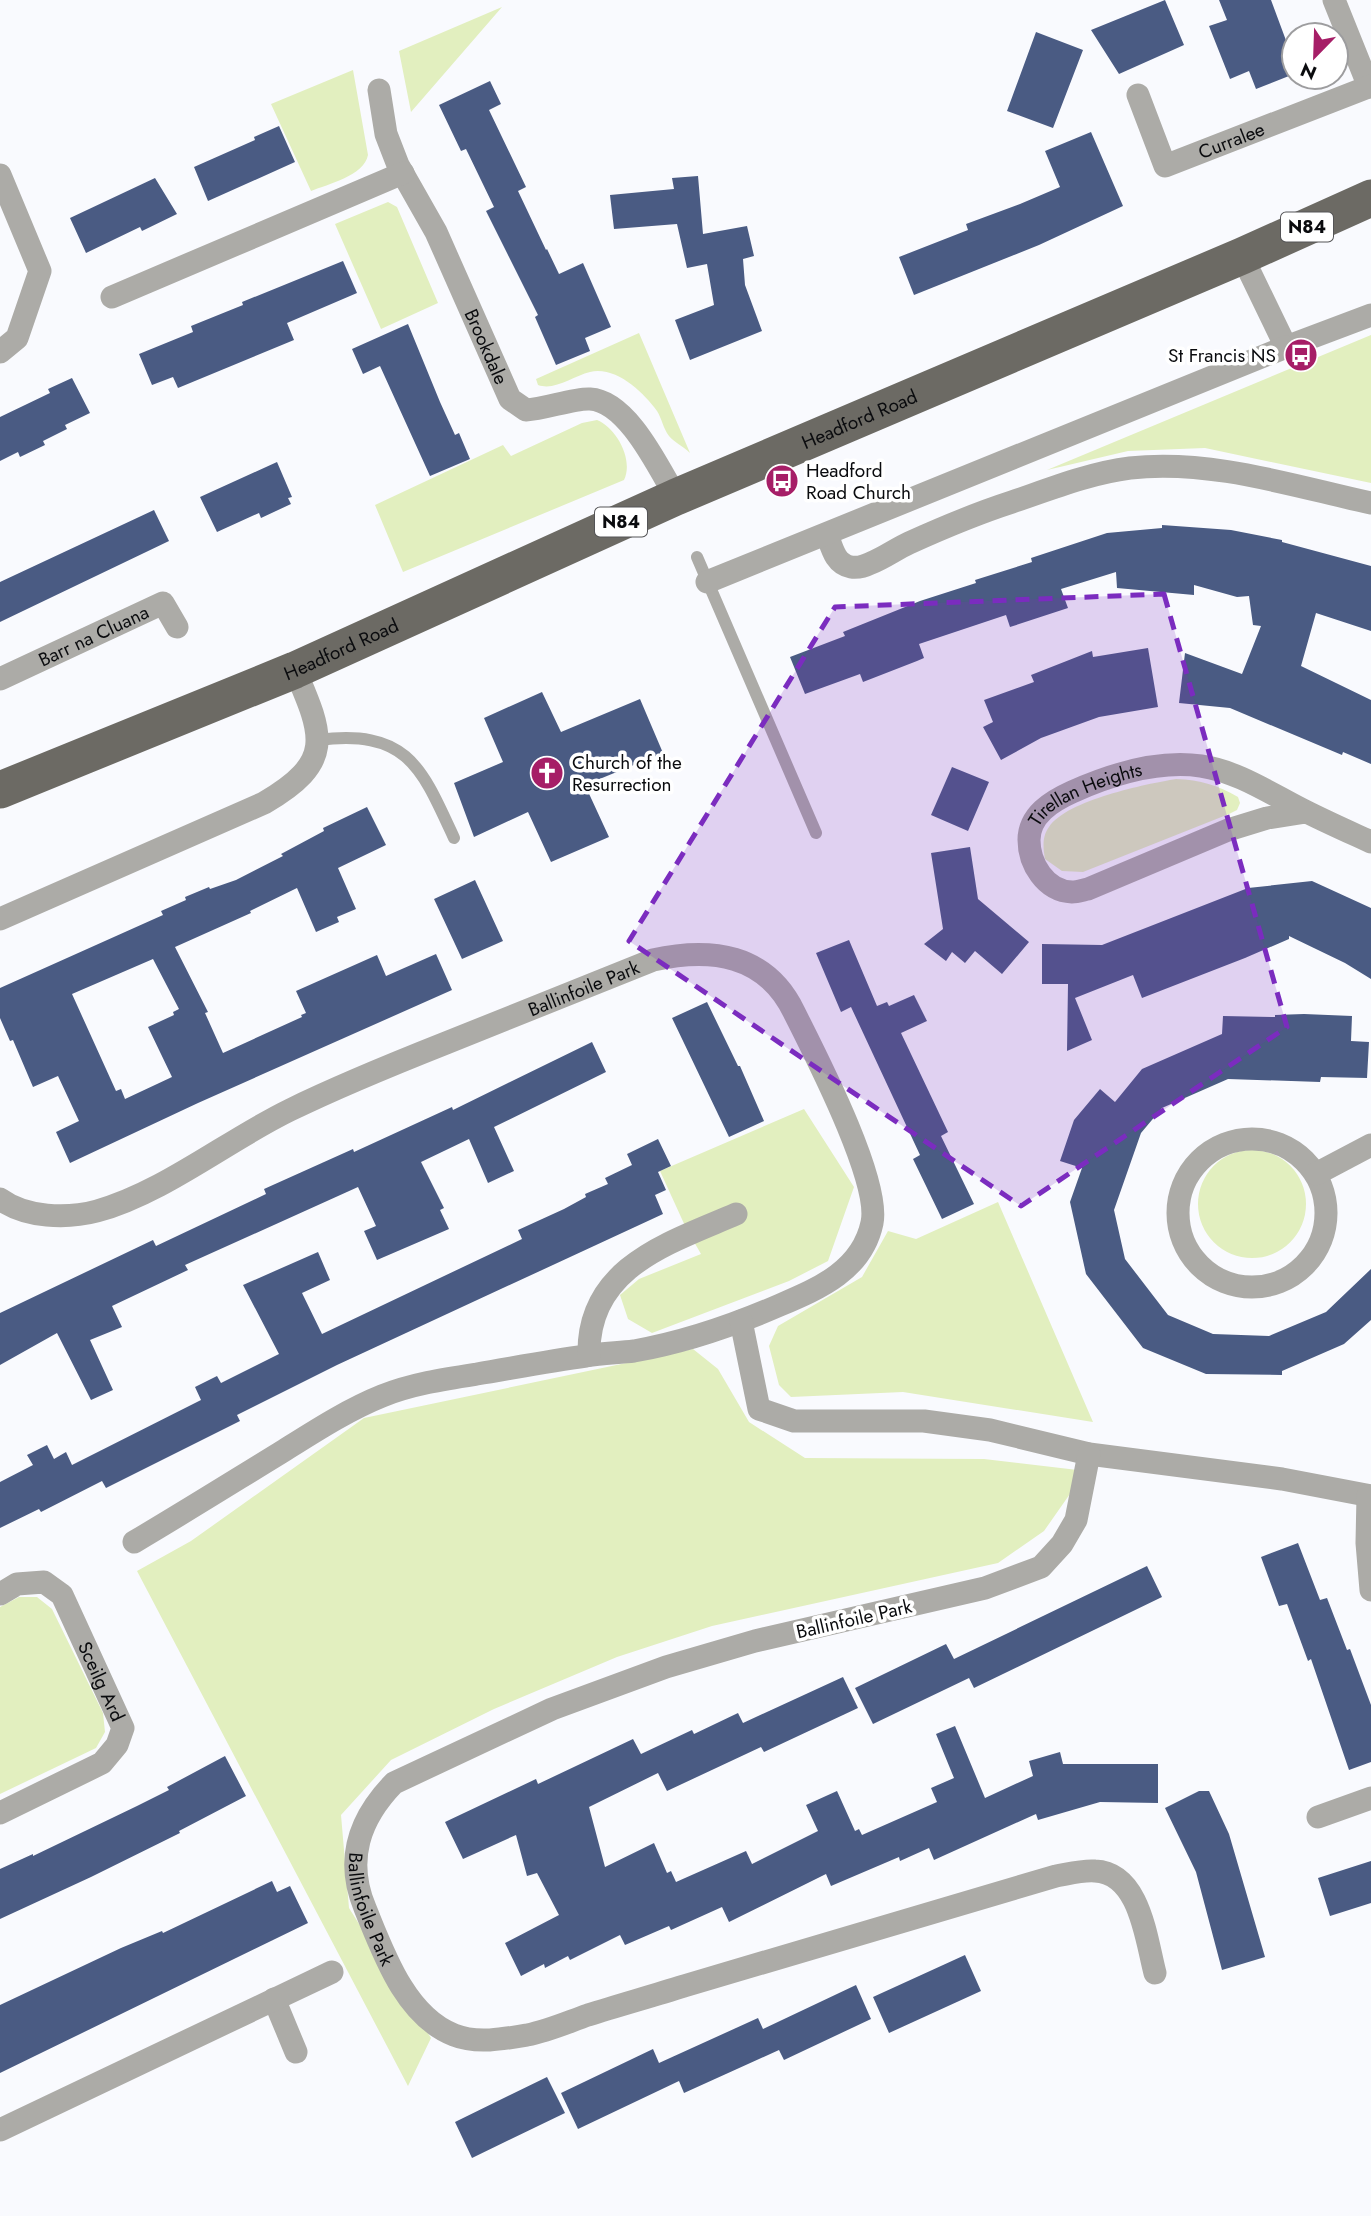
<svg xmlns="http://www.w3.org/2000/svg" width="1371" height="2216" font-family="Jost,sans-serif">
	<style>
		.green { fill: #e2efbf }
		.building { fill: #4a5b83; fill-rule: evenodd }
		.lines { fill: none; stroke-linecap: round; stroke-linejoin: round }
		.service { stroke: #acaba7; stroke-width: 12 }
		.minor { stroke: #acaba7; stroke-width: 23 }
		.primary { stroke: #6c6a64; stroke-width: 37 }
		.marked { fill: #7b2cbf; fill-opacity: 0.2; stroke: #7b2cbf; stroke-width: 5; stroke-dasharray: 14 9; stroke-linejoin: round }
		.labels { text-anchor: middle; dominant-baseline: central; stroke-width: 7; stroke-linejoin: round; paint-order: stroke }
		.shield { fill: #fff; stroke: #545456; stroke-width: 2 }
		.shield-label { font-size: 18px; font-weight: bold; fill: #0a0b0e }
		.street-label { font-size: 19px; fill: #0a0b0e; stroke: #fff }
		.poi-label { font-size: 19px; fill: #0a0b0e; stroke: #fff; text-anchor: start }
	</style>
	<rect width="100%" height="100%" fill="#f9fafe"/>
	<!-- green -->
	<path class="green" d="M 502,7 L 411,112 L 399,51 Z
		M 353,70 L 368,155 C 364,176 328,184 311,191 L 271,104 Z
		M 388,202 L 397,207 L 438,303 L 381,329 L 335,224 Z
		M 639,333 L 690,453 C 683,446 674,442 669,436 C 663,428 662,419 657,411 C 643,392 616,366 590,372 C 573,376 555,391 538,385 L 536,379 Z
		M 1371,335 L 1371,483 L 1205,448 L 1128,451 L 1047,470 Z
		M 597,420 C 616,428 634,459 624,480 L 403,572 L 375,505 L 503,445 L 511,456 L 582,423 Z
		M 1176,779 C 1201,780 1217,785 1238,797 L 1240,803 L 1237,810 L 1229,814 L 1083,872 L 1062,871 L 1045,859 C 1043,848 1042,836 1049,827 C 1067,800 1146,784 1176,779 Z
		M 804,1109 L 854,1187 L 828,1261 L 789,1281 L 652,1333 L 628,1319 L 620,1295 L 639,1279 L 701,1254 L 686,1228 L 660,1171 Z
		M1198 1204a54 54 0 1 1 108 0a54 54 0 1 1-108 0Z
		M 998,1202 L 1093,1422 L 903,1392 L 791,1397 L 779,1385 L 769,1346 L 778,1326 L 862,1277 L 888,1231 L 916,1239 Z
		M 693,1349 L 718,1369 L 749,1422 L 805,1458 L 984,1459 L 1086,1471 L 1044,1531 L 998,1563 L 712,1626 L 617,1657 L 494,1709 L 391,1760 L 341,1815 L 349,1908 L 431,2038 L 408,2086 L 137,1571 L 191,1541 L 364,1418 Z
		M 19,1597 L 37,1597 L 52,1609 L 103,1713 L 105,1732 L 96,1748 L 0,1794 L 0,1607 Z"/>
	<!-- building -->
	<path class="building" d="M 1165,0 L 1184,45 L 1119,74 L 1091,30 Z
		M 1219,0 L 1271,0 L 1294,62 L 1294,74 L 1256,89 L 1249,71 L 1230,79 L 1209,26 L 1227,20 Z
		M 1036,32 L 1083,50 L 1053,128 L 1007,111 Z
		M 490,81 L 501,104 L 489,110 L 526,187 L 518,191 L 546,250 L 547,249 L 559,274 L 583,263 L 611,327 L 585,338 L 590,351 L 556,365 L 535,317 L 538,315 L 486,211 L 494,207 L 466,149 L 461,151 L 439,105 Z
		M 279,126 L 295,162 L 208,201 L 194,167 L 255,140 L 254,137 Z
		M 1091,132 L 1123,206 L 1039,245 L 914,295 L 899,257 L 968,230 L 966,224 L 1020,204 L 1060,187 L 1045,151 Z
		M 698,176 L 703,234 L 747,226 L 754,256 L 743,259 L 745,285 L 762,331 L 690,360 L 675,320 L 714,305 L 707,264 L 687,268 L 677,224 L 614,229 L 610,195 L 674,189 L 672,178 Z
		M 155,178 L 177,214 L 142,231 L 140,227 L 86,253 L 70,218 Z
		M 343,261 L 357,293 L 287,323 L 294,340 L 178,388 L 173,377 L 152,385 L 139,354 L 193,332 L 191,326 L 243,305 L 242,302 Z
		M 408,324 L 440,402 L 455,435 L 459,433 L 470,459 L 430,476 L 380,366 L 363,374 L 352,349 Z
		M 72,378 L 90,413 L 65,425 L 67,429 L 43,441 L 45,445 L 20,457 L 18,452 L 0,461 L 0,417 L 50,393 L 48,389 Z
		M 277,462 L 292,497 L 288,498 L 291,504 L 261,518 L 259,513 L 217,532 L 200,497 Z
		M 154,510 L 169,541 L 0,622 L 0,582 Z
		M 1162,525 L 1231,530 L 1282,540 L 1282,542 L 1371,566 L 1371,631 L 1316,613 L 1301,666 L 1371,700 L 1371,764 L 1343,752 L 1342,755 L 1230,708 L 1179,703 L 1185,653 L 1242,674 L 1261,626 L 1253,625 L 1249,596 L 1237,597 L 1194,585 L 1194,595 L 1117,588 L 1116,572 L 1061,589 L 1068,608 L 1010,627 L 1006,615 L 919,644 L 924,658 L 917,661 L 863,682 L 860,674 L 805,694 L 790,657 L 845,636 L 843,632 L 920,601 L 976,583 L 975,580 L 1032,562 L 1031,558 L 1107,533 L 1162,528 Z
		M 1148,648 L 1158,707 L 1099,717 L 1041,738 L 1001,760 L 983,727 L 993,722 L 984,700 L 1034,682 L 1031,675 L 1092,651 L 1093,657 Z
		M 542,692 L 561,732 L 640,699 L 663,753 L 585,785 L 609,837 L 551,862 L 528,812 L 474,837 L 454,783 L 503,762 L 484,718 Z
		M 952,767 L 989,782 L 968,831 L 931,815 Z
		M 367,807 L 386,845 L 338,868 L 356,909 L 337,917 L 339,922 L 316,932 L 297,888 L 250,911 L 251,913 L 175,947 L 208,1012 L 205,1013 L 223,1053 L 302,1017 L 301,1015 L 306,1013 L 296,991 L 377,955 L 386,976 L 436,954 L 452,990 L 198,1103 L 70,1163 L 56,1132 L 79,1121 L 58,1076 L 33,1087 L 13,1040 L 10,1041 L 0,1018 L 0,988 L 163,915 L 161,911 L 186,900 L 185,897 L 209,887 L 210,889 L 236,880 L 283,856 L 281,854 L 324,831 L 323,828 ZM 153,959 L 179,1009 L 173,1012 L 174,1015 L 148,1027 L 172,1077 L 125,1099 L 121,1089 L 116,1091 L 72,994 Z
		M 970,847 L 978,899 L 1029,942 L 1002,974 L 975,951 L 965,963 L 952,952 L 946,961 L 924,944 L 943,929 L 931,853 Z
		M 475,880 L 503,941 L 462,959 L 434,899 Z
		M 1312,881 L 1371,908 L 1371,979 L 1345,963 L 1289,936 L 1289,939 L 1245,958 L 1142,998 L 1133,975 L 1075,998 L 1092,1040 L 1067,1051 L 1068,984 L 1042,984 L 1042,944 L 1102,945 L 1248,888 Z
		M 849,940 L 877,1006 L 887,1002 L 889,1006 L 914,995 L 927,1021 L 901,1033 L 948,1132 L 941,1136 L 974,1204 L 942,1219 L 913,1159 L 920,1155 L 851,1007 L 841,1012 L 816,953 Z
		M 707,1002 L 738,1066 L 740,1066 L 764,1121 L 729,1137 L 672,1018 Z
		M 1304,1014 L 1352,1016 L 1351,1041 L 1369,1042 L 1367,1078 L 1321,1077 L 1320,1082 L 1228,1079 L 1162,1108 L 1141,1133 L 1114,1210 L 1125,1259 L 1168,1315 L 1213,1334 L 1269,1336 L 1326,1312 L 1371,1269 L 1371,1320 L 1344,1344 L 1282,1371 L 1282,1375 L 1206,1374 L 1143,1348 L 1086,1274 L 1070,1202 L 1082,1168 L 1060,1161 L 1074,1120 L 1100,1089 L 1115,1102 L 1142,1069 L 1222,1034 L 1223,1016 L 1275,1017 L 1275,1015 Z
		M 592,1042 L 606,1072 L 494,1127 L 514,1171 L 488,1183 L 469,1139 L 421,1162 L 444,1208 L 440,1210 L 449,1229 L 377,1260 L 364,1231 L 376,1226 L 358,1187 L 185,1265 L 188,1270 L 112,1306 L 122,1327 L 90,1340 L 113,1390 L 91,1400 L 57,1333 L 0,1365 L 0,1313 L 153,1240 L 156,1246 L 266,1194 L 264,1189 L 353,1149 L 354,1152 L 452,1107 L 453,1110 Z
		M 658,1139 L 671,1166 L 658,1172 L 666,1190 L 655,1195 L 663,1214 L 337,1365 L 237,1415 L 240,1421 L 106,1488 L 102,1481 L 41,1512 L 39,1509 L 0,1528 L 0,1482 L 33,1465 L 27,1455 L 47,1445 L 54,1459 L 66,1452 L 72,1465 L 201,1400 L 195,1387 L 217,1376 L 221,1383 L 279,1354 L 243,1285 L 318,1252 L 330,1280 L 302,1293 L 322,1334 L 522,1239 L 518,1230 L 564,1209 L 586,1197 L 585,1194 L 608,1184 L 605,1178 L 632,1165 L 627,1154 Z
		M 1298,1543 L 1320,1600 L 1327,1598 L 1347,1650 L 1350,1649 L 1371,1705 L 1371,1762 L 1349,1770 L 1311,1659 L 1308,1661 L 1287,1604 L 1279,1606 L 1261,1557 Z
		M 1147,1566 L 1162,1597 L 974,1688 L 969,1678 L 873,1724 L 855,1688 L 946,1644 L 954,1659 Z
		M 843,1677 L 858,1708 L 764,1752 L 761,1747 L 667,1791 L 658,1773 L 589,1807 L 605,1867 L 654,1843 L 667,1873 L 671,1871 L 676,1882 L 746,1851 L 752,1864 L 818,1831 L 806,1805 L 837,1791 L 855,1831 L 859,1829 L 862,1835 L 937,1802 L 931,1788 L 954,1778 L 936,1734 L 955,1726 L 985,1798 L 1033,1776 L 1029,1761 L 1060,1752 L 1063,1764 L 1158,1764 L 1158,1803 L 1100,1802 L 1038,1820 L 1036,1814 L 934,1860 L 929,1848 L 900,1861 L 899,1857 L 831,1886 L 826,1874 L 729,1922 L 722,1907 L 671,1930 L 669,1926 L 625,1945 L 620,1935 L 570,1960 L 568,1956 L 545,1968 L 544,1964 L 521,1976 L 505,1943 L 559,1915 L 537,1873 L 527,1876 L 516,1835 L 463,1859 L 445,1822 L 536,1779 L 538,1784 L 633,1739 L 641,1754 L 692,1730 L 694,1734 L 738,1713 L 743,1723 Z
		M 225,1756 L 246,1796 L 179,1831 L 180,1833 L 91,1877 L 0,1919 L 0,1869 L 33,1854 L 33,1856 L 137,1806 L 169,1790 L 167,1787 Z
		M 1199,1791 L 1209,1791 L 1229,1834 L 1265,1957 L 1222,1970 L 1196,1872 L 1165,1808 Z
		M 1371,1861 L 1371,1903 L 1330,1916 L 1318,1878 Z
		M 272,1881 L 277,1892 L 290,1886 L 308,1923 L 0,2073 L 0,2005 L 121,1948 L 162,1931 L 163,1933 Z
		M 965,1955 L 981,1991 L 889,2033 L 873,1997 Z
		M 856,1985 L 871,2019 L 784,2060 L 779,2050 L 684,2093 L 679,2081 L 578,2129 L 561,2093 L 653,2049 L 659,2063 L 758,2018 L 763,2029 Z
		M 547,2077 L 565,2113 L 472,2158 L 455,2122 Z"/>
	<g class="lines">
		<!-- service -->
		<path class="service" d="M 697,557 L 816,833
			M 318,740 C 407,729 421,766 454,838"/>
		<!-- minor -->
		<g class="minor">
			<path d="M 1334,0 L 1369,87"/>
			<path id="s1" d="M 379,90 L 386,134 L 398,165 L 436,232 L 510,399 L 526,410 C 545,409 574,398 590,399 C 628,401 659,469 676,497"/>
			<path id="s2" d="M 1138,95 L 1165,166 L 1371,86"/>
			<path d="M 0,175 L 40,271 L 17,338 L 0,352"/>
			<path d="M 1242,256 L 1286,347 L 1371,315"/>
			<path d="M 112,297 L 403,173"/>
			<path d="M 827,534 C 832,548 835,564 851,567 C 857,568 865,566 871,563 C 884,558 896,549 909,543 C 942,528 978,513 1012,502 C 1050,489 1090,473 1130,468 C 1211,459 1293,486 1371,503"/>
			<path d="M 707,582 L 1286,347"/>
			<path id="s3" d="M 0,679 L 163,603 L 177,627"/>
			<path id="s4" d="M 1306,812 L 1267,818 L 1228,830 L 1088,889 C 1083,890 1077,892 1072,892 C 1045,891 1029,863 1029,840 C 1029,815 1052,801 1072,792 C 1112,774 1158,760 1201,766 C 1236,771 1268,792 1299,808 C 1322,820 1347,831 1371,842"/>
			<path d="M 0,919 L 264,803 C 334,762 324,737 295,670"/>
			<circle cx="1252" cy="1213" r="74"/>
			<path d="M 1316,1174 L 1371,1145"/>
			<path id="s5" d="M 0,1199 C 26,1218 67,1219 97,1211 C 163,1193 228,1140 290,1110 C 341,1085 393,1064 446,1043 C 515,1016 584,988 653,960 C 711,947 766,954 794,1012 C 815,1054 881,1181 872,1223 C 862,1270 820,1288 780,1305 C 734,1325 685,1342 634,1351 C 618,1353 602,1353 586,1356 C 549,1361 513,1368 477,1374 C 445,1379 412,1384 382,1396 C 347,1410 312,1433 280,1453 C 231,1483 183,1513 134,1542"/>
			<path d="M 741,1321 L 759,1409 L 794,1421 L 924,1421 L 990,1430 L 1089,1454 L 1282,1479 L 1371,1496"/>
			<path d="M 589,1355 C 587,1267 669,1243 736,1214"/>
			<path id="s6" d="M 1089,1454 L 1076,1520 L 1062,1544 L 1041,1567 L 985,1588 L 755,1641 L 666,1667 L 552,1709 L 394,1783 C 359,1819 345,1860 365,1908 C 383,1952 405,2016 454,2035 C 476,2044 504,2039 527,2035 C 548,2031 568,2022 588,2015 C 620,2005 652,1996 684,1986 C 808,1949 932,1912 1056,1876 C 1068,1874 1082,1870 1095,1871 C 1140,1873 1146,1939 1155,1973"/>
			<path d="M 1368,1496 L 1367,1543 L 1371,1590"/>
			<path id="s7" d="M 0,1594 L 17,1584 L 44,1582 L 62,1595 L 123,1728 L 117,1745 L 102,1763 L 0,1813"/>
			<path d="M 1318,1817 L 1371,1798"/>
			<path d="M 274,1999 L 296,2052"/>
			<path d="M 0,2130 L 332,1972"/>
		</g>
		<!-- primary -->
		<path class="primary" id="s8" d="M 0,790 L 295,670 L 676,497 L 1242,256 L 1371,198"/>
	</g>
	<!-- marked area -->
	<path class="marked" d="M 1164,594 L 1287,1027 L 1021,1206 L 629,941 L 835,607 Z"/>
	<!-- icons -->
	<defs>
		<symbol id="bus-disc" viewBox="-11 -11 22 22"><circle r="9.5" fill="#a61e67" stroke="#fff"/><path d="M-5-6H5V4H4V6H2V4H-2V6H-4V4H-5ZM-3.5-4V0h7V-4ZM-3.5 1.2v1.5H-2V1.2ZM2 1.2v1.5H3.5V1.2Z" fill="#fff"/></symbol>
		<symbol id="church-disc" viewBox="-11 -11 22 22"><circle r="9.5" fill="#a61e67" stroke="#fff"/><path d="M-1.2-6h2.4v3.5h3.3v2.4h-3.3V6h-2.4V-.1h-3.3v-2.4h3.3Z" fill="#fff"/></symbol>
	</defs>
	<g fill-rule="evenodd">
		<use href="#bus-disc" x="1282" y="336" width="38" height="38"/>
		<use href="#bus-disc" x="763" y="462" width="38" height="38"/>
		<use href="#church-disc" x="528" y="754" width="38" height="38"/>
	</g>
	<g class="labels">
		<!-- shield labels -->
		<g class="shield">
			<rect x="1281" y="212.5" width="52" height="29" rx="5"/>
			<rect x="595" y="507.5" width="52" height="29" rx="5"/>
		</g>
		<g class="shield-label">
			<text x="1307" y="227">N84</text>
			<text x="621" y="522">N84</text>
		</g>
		<!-- street labels -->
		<g class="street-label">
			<text stroke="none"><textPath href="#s2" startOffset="147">Curralee</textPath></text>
			<text stroke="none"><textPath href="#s1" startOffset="280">Brookdale</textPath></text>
			<text stroke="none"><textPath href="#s8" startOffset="936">Headford Road</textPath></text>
			<text stroke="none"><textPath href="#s3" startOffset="103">Barr na Cluana</textPath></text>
			<text stroke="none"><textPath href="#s8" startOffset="369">Headford Road</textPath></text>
			<text stroke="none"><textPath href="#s4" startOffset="402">Tirellan Heights</textPath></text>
			<text stroke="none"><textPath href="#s5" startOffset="637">Ballinfoile Park</textPath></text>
			<text transform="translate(854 1619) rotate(-13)">Ballinfoile Park</text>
			<text stroke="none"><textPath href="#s7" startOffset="164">Sceilg Ard</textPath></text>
			<text stroke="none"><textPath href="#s6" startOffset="950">Ballinfoile Park</textPath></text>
		</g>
		<!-- poi labels -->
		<g class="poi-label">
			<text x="1276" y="355" text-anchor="end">St Francis NS</text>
			<text x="806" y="470">Headford<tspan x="806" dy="22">Road Church</tspan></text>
			<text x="572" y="762">Church of the<tspan x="572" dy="22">Resurrection</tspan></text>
		</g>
	</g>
	<!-- north arrow -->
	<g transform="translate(1315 56) rotate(203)"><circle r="33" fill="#ffffff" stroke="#9d9d9f" stroke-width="2"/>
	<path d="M0-5L12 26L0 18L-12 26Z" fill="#a61e67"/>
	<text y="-10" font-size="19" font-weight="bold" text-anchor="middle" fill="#0a0b0e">N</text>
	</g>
</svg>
